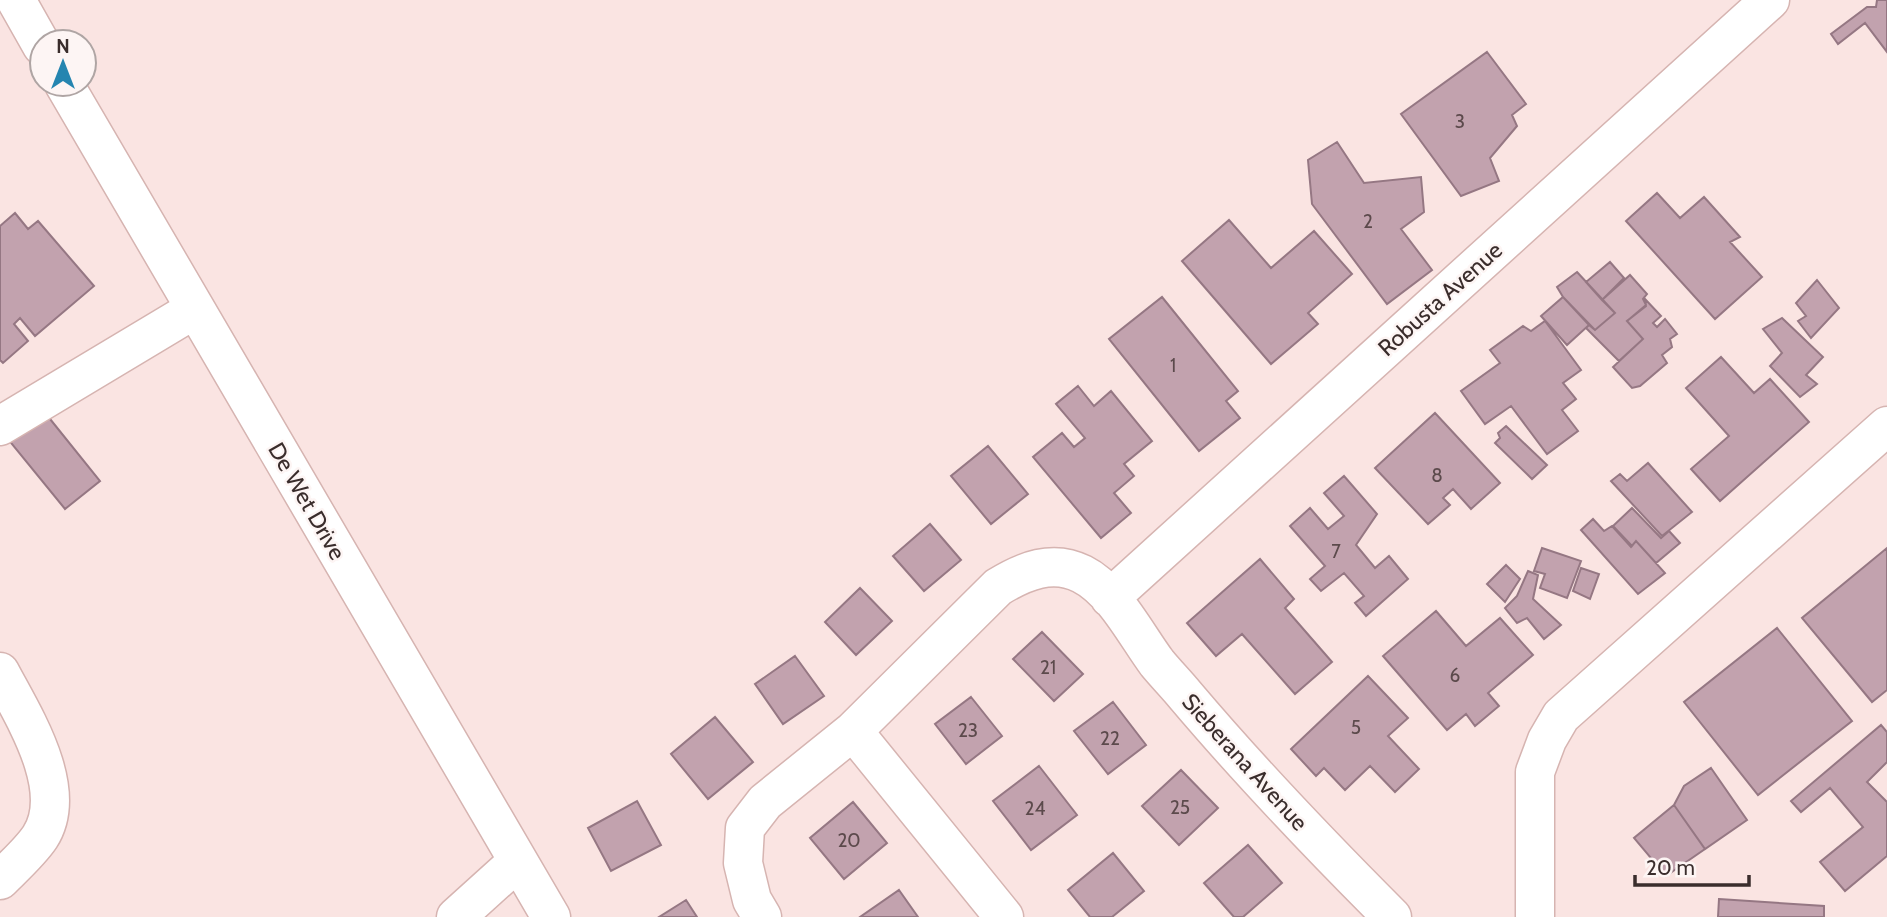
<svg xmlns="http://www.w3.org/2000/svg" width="1887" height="917" font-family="Cabin,sans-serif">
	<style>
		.building { fill: #c2a2ae; stroke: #957783; stroke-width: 2 }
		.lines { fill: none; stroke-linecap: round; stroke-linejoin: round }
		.minor-casing { stroke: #d6b4b1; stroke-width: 41 }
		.minor { stroke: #fff; stroke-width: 38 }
		.labels { text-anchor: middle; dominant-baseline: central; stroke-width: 5; stroke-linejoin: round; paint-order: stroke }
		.number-label { font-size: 19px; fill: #5c4a4c }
		.street-label { font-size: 23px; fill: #3a2d2c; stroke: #fdf5f4 }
	</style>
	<rect width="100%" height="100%" fill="#fae4e2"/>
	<!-- building -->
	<path class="building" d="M 1877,0 L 1887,0 L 1887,52 L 1865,23 L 1838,44 L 1831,34 L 1867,7 L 1876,7 Z
		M 1487,52 L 1526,104 L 1512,115 L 1517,126 L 1490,158 L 1499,181 L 1461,196 L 1401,114 Z
		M 1337,142 L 1364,183 L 1421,177 L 1424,212 L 1401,229 L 1432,270 L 1387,304 L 1312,204 L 1308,160 Z
		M 1657,193 L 1680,218 L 1704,197 L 1740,237 L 1730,242 L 1762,277 L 1715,319 L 1626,221 Z
		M 15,213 L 28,229 L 38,221 L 94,286 L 35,336 L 20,318 L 14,324 L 28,341 L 3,363 L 0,360 L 0,226 Z
		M 1229,220 L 1271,268 L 1314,231 L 1352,274 L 1308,313 L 1318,324 L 1271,364 L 1182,261 Z
		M 1610,262 L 1624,278 L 1602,300 L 1586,282 Z
		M 1577,272 L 1615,313 L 1595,330 L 1563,297 L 1557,287 Z
		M 1630,275 L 1647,294 L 1643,299 L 1646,305 L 1627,321 L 1643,339 L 1619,361 L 1586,328 L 1589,325 L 1595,330 L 1615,313 L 1602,300 Z
		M 1817,280 L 1839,308 L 1811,338 L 1798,321 L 1806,316 L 1796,303 Z
		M 1162,297 L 1238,391 L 1226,401 L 1240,418 L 1199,451 L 1109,339 Z
		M 1563,297 L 1589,325 L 1567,345 L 1541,316 Z
		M 1645,299 L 1661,316 L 1653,323 L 1657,327 L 1665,319 L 1677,334 L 1670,339 L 1672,347 L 1662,355 L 1667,363 L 1640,386 L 1632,388 L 1613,367 L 1643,339 L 1627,321 L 1646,306 Z
		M 1782,318 L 1823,357 L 1806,375 L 1817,384 L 1800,397 L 1770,366 L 1782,353 L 1763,329 Z
		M 1545,321 L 1581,370 L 1563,383 L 1576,399 L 1562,410 L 1578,431 L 1547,454 L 1511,406 L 1485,424 L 1461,391 L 1500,363 L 1490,350 L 1523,326 L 1531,331 Z
		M 1721,357 L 1754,393 L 1770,379 L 1809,422 L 1720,501 L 1691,469 L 1729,436 L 1686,388 Z
		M 1078,386 L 1094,406 L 1111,391 L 1152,441 L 1124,464 L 1134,476 L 1114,493 L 1131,513 L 1101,538 L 1033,457 L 1062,433 L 1074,447 L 1085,438 L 1056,404 Z
		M 42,409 L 100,481 L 65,509 L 7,438 Z
		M 1435,413 L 1500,483 L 1471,509 L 1453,489 L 1443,498 L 1450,505 L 1428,524 L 1375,468 Z
		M 1506,426 L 1547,465 L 1532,479 L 1495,443 L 1500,438 L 1498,433 Z
		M 988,446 L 1028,494 L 991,524 L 951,476 Z
		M 1648,463 L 1692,512 L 1662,536 L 1611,481 L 1620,474 L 1627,481 Z
		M 1344,476 L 1377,514 L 1356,545 L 1375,568 L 1389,556 L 1408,579 L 1366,616 L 1355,603 L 1364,596 L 1344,573 L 1321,591 L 1310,579 L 1325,566 L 1290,526 L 1310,508 L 1328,529 L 1344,516 L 1324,493 Z
		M 1632,508 L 1661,538 L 1669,531 L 1680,543 L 1656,563 L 1636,541 L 1632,546 L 1613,526 Z
		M 1593,519 L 1604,531 L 1612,526 L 1631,547 L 1636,541 L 1665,573 L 1638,594 L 1581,530 Z
		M 930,524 L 961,560 L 924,591 L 893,556 Z
		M 1542,548 L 1581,561 L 1567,598 L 1540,588 L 1545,574 L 1534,571 Z
		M 1887,548 L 1887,690 L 1872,702 L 1802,618 Z
		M 1260,559 L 1294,599 L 1285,608 L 1332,662 L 1295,694 L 1242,634 L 1216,656 L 1187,623 Z
		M 1506,565 L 1520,579 L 1505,602 L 1487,584 Z
		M 1581,568 L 1599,574 L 1590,599 L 1573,591 Z
		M 1528,571 L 1538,575 L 1533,599 L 1561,625 L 1544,639 L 1527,618 L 1517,623 L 1505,608 L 1517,596 Z
		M 860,588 L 892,621 L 856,655 L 825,622 Z
		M 1436,611 L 1466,646 L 1500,618 L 1533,655 L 1488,693 L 1499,706 L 1475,726 L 1466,714 L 1447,730 L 1383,656 Z
		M 1777,628 L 1852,721 L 1758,795 L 1684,702 Z
		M 1042,632 L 1083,674 L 1054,701 L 1013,659 Z
		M 795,656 L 824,696 L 783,724 L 755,684 Z
		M 1368,676 L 1408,718 L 1388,736 L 1419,769 L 1395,792 L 1370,766 L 1345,790 L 1324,768 L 1316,776 L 1291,749 Z
		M 971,697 L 1002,736 L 966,764 L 935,724 Z
		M 1113,702 L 1146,745 L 1108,774 L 1074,731 Z
		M 715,717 L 753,762 L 708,799 L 671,754 Z
		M 1881,725 L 1887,732 L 1887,762 L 1867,782 L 1887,802 L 1887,856 L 1845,891 L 1820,862 L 1863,827 L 1830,788 L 1801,812 L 1791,801 Z
		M 1039,766 L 1077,815 L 1031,850 L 993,801 Z
		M 1711,768 L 1747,820 L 1705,849 L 1674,805 L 1684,786 Z
		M 1181,770 L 1218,808 L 1179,845 L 1142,806 Z
		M 637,801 L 661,845 L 611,871 L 588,828 Z
		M 853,802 L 887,843 L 844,879 L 810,838 Z
		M 1674,805 L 1705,849 L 1666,876 L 1634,838 Z
		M 1248,845 L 1282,883 L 1243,917 L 1234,917 L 1204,883 Z
		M 1113,853 L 1144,891 L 1112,917 L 1090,917 L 1068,890 Z
		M 899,890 L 918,917 L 860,917 Z
		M 1719,899 L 1824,906 L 1824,917 L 1718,917 Z
		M 686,900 L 697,917 L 659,917 Z"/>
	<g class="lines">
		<defs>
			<path id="minor" d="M 16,0 L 42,46
				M 64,84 L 551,917
				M 0,426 L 195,309
				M 1110,598 L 1770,0
				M 0,672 C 22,714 71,789 40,837 C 30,852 13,867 0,880
				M 853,731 L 1004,917
				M 456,917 L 518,861
				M 762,917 L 752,900 L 743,863 L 745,828 L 765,802 L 853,731 L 998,587 C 1024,571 1053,559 1082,574 C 1114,590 1136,635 1157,663 C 1166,674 1176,684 1185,695 C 1251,773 1320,845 1392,917
				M 1535,917 L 1535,772 L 1547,740 L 1561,716 L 1887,426"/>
		</defs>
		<!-- minor casing -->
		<use href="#minor" class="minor-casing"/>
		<!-- minor -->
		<use href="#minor" class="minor"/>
	</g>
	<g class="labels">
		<!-- number labels -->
		<g class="number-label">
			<text x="1460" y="121">3</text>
			<text x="1368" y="221">2</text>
			<text x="1173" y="365">1</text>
			<text x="1437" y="475">8</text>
			<text x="1336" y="551">7</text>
			<text x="1048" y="667">21</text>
			<text x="1455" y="675">6</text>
			<text x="1356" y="727">5</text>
			<text x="968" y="730">23</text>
			<text x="1110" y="738">22</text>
			<text x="1180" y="807">25</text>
			<text x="1035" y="808">24</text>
			<text x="849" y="840">20</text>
		</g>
		<!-- street labels -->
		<g class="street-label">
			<text transform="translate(1440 299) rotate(-42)">Robusta Avenue</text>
			<text transform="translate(307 501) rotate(60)">De Wet Drive</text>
			<text transform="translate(1245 762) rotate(48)">Sieberana Avenue</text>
		</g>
	</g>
	<!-- north arrow -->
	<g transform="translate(63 63)"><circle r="33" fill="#fdf5f4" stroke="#afa5a4" stroke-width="2"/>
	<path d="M0-5L12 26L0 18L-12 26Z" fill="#2585b0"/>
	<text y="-10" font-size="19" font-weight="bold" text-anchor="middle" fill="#3a2d2c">N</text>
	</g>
	<!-- scale -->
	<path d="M1635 875v10h114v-10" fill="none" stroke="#3a2d2c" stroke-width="3.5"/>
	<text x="1646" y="875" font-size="21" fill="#3a2d2c" stroke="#fdf5f4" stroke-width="5" paint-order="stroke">20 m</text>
</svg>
